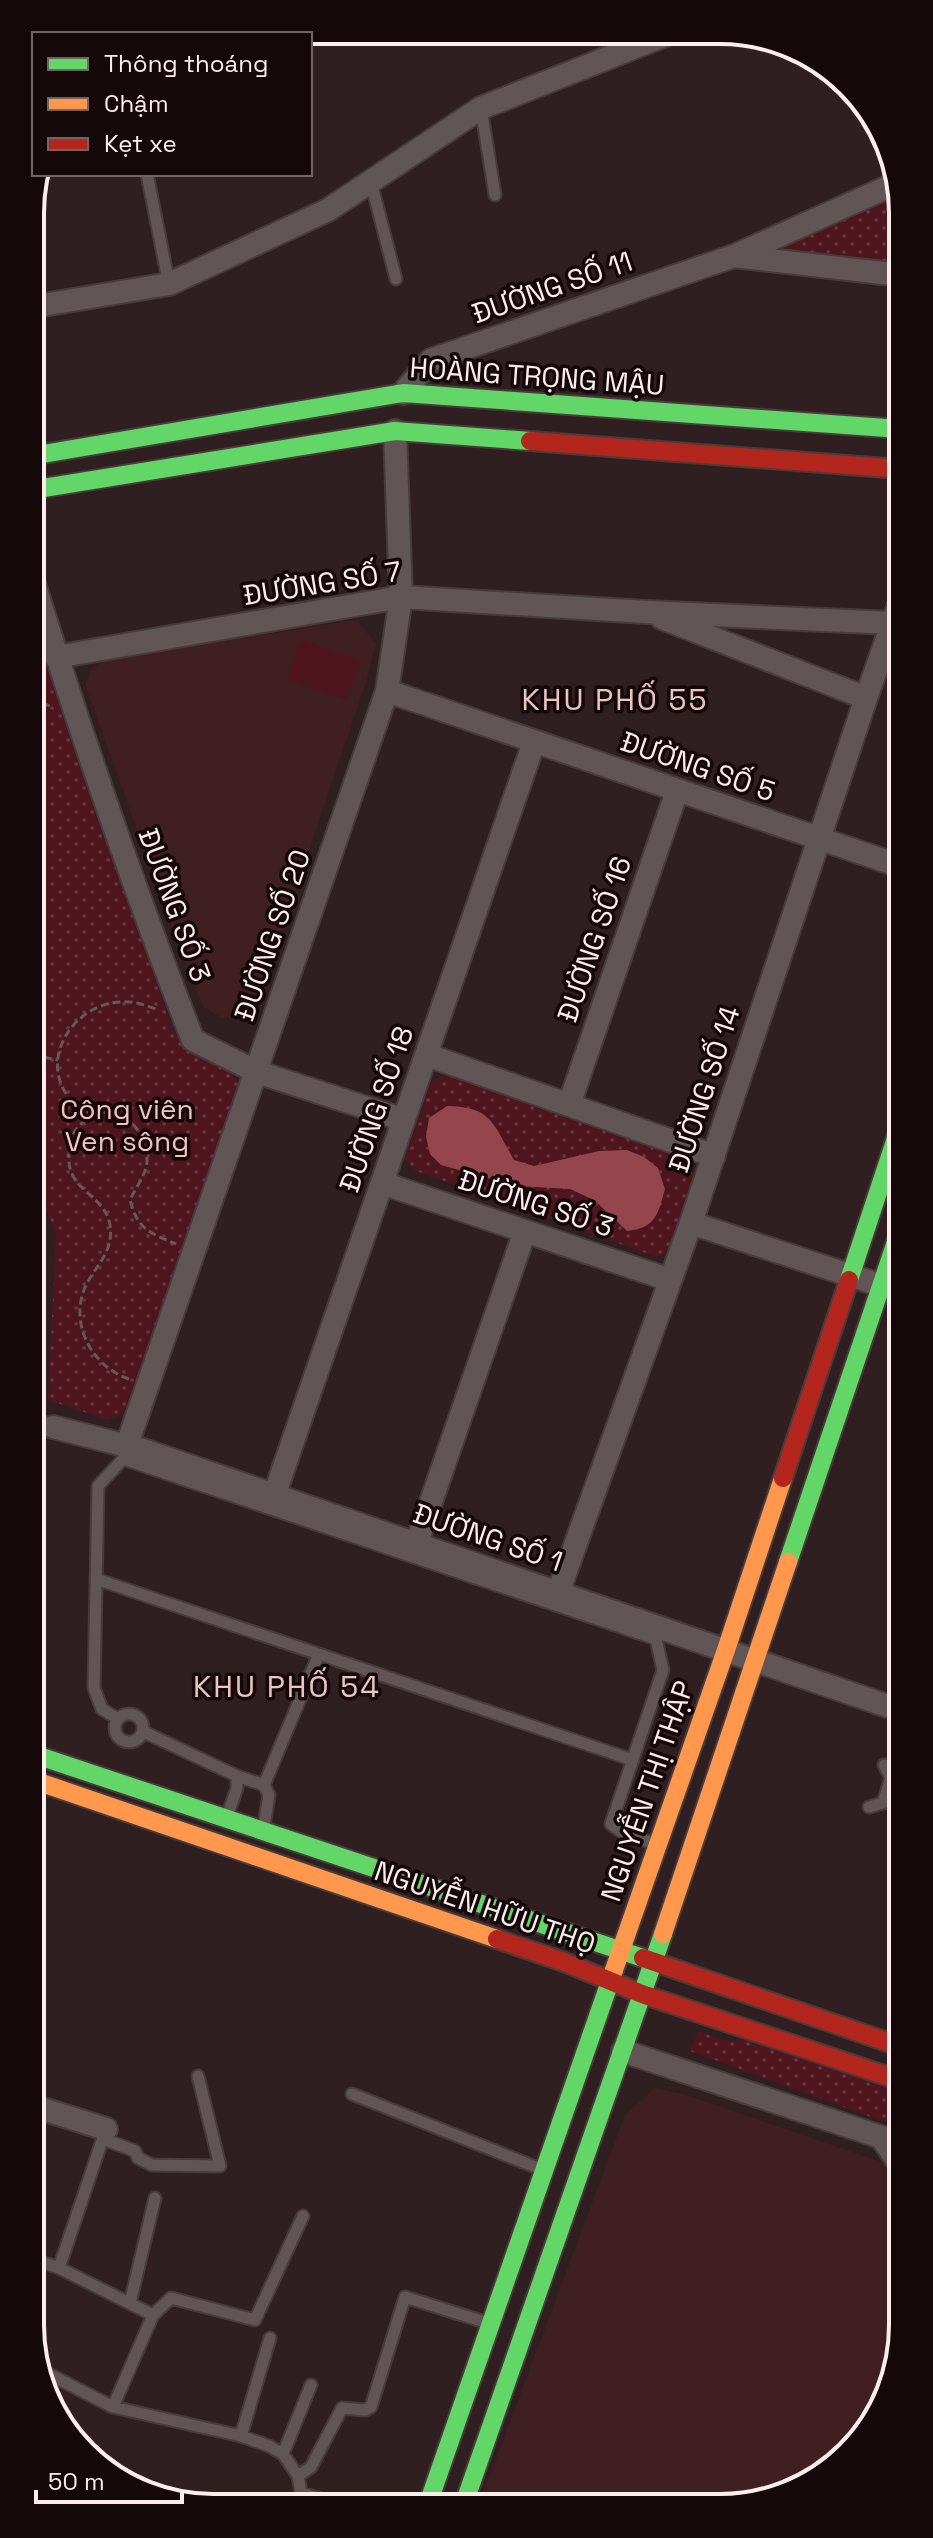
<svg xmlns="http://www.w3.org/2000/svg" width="933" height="2538" font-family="'Space Grotesk',sans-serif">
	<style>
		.built { fill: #401f22 }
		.grass { fill: url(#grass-dots) }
		.pitch { fill: #4f151e }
		.water { fill: #95454d }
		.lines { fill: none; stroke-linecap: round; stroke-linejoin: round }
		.lane-casing { stroke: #483b3c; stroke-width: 15 }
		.street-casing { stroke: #483b3c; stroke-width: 26 }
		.fast-casing { stroke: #483b3c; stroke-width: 22 }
		.slow-casing { stroke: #483b3c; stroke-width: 22 }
		.jam-casing { stroke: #483b3c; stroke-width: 22 }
		.path { stroke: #645858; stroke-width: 3; stroke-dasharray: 8 4; stroke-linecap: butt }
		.lane { stroke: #615555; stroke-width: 11 }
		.street { stroke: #615555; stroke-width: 22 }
		.fast { stroke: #63d668; stroke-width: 18 }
		.slow { stroke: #ff974d; stroke-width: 18 }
		.jam { stroke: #b3261e; stroke-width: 18 }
		.labels { text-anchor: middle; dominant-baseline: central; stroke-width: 7; stroke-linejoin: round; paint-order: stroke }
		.street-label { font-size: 28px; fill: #fdeded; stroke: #140809 }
		.park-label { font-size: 28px; fill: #f3c1c2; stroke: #140809 }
		.neighbourhood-label { font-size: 30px; letter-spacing: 2px; fill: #eac3c4; stroke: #140809 }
		.rim { fill: none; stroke: #fdeded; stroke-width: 4 }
	</style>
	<defs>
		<pattern id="grass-dots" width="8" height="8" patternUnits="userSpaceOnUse" patternTransform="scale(2)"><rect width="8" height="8" fill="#4f151e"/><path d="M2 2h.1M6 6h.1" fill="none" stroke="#69373f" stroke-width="1.8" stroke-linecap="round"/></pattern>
	</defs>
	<rect width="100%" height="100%" fill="#2f1f21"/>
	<!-- built -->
	<path class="built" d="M 357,620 L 376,644 L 366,682 L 255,1009 L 239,1017 L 222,1018 L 204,1007 L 186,966 L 85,684 L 92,668 L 108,659 Z
		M 655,2088 L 683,2094 L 902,2169 L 903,2337 L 858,2445 L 756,2504 L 479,2504 L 625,2115 Z"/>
	<!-- grass -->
	<path class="grass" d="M 885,195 L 891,200 L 898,258 L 890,266 L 772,252 L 770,247 Z
		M 31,596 L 172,1029 C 177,1035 182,1044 188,1050 C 205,1067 228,1059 240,1086 L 129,1408 L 118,1416 L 105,1419 L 48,1400 L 56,1235 L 32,1170 Z
		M 448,1074 L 686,1160 L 694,1177 L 669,1252 L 657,1257 L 416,1171 L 405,1159 L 432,1081 Z
		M 698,2031 L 730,2042 L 754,2038 L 902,2092 L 902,2121 L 882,2121 L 690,2051 Z"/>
	<!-- pitch -->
	<path class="pitch" d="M 301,640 L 360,660 L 346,700 L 287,680 Z"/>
	<!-- water -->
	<path class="water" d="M 447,1106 C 493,1107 493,1124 514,1160 L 534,1166 L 599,1151 L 627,1150 L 644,1157 L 658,1168 L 665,1189 C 658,1214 656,1228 627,1231 L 594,1200 L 570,1189 L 516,1186 L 441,1165 L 430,1154 L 426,1137 L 429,1118 Z
		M 32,1198 L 44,1238 L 43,1386 L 32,1508 Z"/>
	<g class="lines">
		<defs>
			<path id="lane" d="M 481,108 L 495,195
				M 147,174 L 169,284
				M 371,182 L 396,279
				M 96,1579 L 633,1760
				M115 1728a14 14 0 1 1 28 0a14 14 0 1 1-28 0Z
				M 118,1719 L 102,1709 L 94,1688 L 98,1486 L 123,1459 L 656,1639 L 663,1670 L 611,1824 L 626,1835 L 657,1844
				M 144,1732 L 237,1776
				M 264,1785 L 319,1654
				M 869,1807 L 883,1803 L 891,1778 L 884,1765
				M 228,1814 L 237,1788 L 237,1776 L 264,1785 L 269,1795 L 264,1826
				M 352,2094 L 543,2170
				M 875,2138 L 895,2167 L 902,2169
				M 103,2139 L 135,2151 L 138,2158 L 152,2165 L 220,2166 L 198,2076
				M 33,2259 L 59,2268 L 153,2315
				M 59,2268 L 105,2132
				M 130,2303 L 155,2198
				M 37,2368 L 113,2407 L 241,2436 L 269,2446 L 283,2454 L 298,2476 L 301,2493 L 299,2505
				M 113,2407 L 153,2315 L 171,2298 L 255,2320 L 303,2216
				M 241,2436 L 270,2338
				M 283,2454 L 311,2385
				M 298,2476 L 311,2467 L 342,2408 L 365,2410 L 371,2407 L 405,2297 L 488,2323
				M 301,2493 L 342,2505"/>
			<path id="street" d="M 734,256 L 900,275
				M 31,307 L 169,284 L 328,210 L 481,108 L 671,33
				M 403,393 L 431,360 L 734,256 L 899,182
				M 31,574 C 80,731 133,887 193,1040 L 257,1072 L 404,1120
				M 662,618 L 866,698
				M 56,657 L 401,597 L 646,612 L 892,623
				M 387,691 L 900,866
				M 427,1055 L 714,1156
				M 569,1105 L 677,791
				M 382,1183 L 670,1280
				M 691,1223 L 901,1292
				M 53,1427 L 143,1450 L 902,1711
				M 127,1445 L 387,691 L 401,597 L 395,431
				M 274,1496 L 534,742
				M 416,1545 L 525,1231
				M 558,1593 L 691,1223 L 866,698 L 900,602
				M 623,2051 L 902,2144
				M 33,2106 L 106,2129"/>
			<path id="fast" d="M 31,456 L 403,393 L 900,429
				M 31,490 L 395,431 L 530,441
				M 849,1280 L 901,1123
				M 788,1562 L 901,1227
				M 33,1754 L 643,1958
				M 428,2504 L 614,1970
				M 464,2504 L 663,1934"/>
			<path id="slow" d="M 33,1780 L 497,1939
				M 663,1934 L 788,1562
				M 614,1970 L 726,1650 L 783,1478"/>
			<path id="jam" d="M 530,441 L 900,469
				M 783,1478 L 849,1280
				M 497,1939 L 564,1962 L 642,1994 L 902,2081
				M 643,1958 L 902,2047"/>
		</defs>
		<!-- lane casing -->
		<use href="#lane" class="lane-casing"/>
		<!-- street casing -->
		<use href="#street" class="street-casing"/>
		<!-- fast casing -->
		<use href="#fast" class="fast-casing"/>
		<!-- slow casing -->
		<use href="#slow" class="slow-casing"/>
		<!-- jam casing -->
		<use href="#jam" class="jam-casing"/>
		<!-- path -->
		<path class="path" d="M 31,699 L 50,706
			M 32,1055 L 58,1060
			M 94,1116 C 82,1109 72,1104 65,1092 C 41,1052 78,1003 121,1002 C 134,1001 146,1005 158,1010
			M 129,1379 C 92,1367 68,1323 86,1285 C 97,1264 114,1251 110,1225 C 105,1194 66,1191 69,1155 C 69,1144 71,1135 78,1127 C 109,1093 147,1123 147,1161 C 147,1173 135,1189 130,1200 C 137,1229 150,1233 176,1244"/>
		<!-- lane -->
		<use href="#lane" class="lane"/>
		<!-- street -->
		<use href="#street" class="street"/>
		<!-- fast -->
		<use href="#fast" class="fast"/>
		<!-- slow -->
		<use href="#slow" class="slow"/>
		<!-- jam -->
		<use href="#jam" class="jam"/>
	</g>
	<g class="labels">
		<!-- street labels -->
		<g class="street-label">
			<text transform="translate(552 287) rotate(-19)">ĐƯỜNG SỐ 11</text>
			<text transform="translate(537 376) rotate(4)">HOÀNG TRỌNG MẬU</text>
			<text transform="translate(322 583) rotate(-9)">ĐƯỜNG SỐ 7</text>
			<text transform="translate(698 766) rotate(19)">ĐƯỜNG SỐ 5</text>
			<text transform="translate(175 905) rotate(70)">ĐƯỜNG SỐ 3</text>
			<text transform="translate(272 935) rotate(-71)">ĐƯỜNG SỐ 20</text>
			<text transform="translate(594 939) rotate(-71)">ĐƯỜNG SỐ 16</text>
			<text transform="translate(704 1089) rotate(-72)">ĐƯỜNG SỐ 14</text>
			<text transform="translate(376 1109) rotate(-71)">ĐƯỜNG SỐ 18</text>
			<text transform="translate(536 1203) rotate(18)">ĐƯỜNG SỐ 3</text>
			<text transform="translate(488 1537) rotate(19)">ĐƯỜNG SỐ 1</text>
			<text transform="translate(647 1791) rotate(-71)">NGUYỄN THỊ THẬP</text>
			<text transform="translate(485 1907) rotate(19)">NGUYỄN HỮU THỌ</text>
		</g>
		<!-- park labels -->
		<g class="park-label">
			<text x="127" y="1109">Công viên<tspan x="127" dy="32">Ven sông</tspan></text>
		</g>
		<!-- neighbourhood labels -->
		<g class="neighbourhood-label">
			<text x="615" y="699">KHU PHỐ 55</text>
			<text x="287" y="1686">KHU PHỐ 54</text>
		</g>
	</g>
	<!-- crop -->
	<path d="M0 0H933V2538H0ZM213 44H720A169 169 0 0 1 889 213V2325A169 169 0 0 1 720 2494H213A169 169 0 0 1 44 2325V213A169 169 0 0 1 213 44Z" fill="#140809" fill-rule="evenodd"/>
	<path class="rim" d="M213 44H720A169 169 0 0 1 889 213V2325A169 169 0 0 1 720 2494H213A169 169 0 0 1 44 2325V213A169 169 0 0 1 213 44Z"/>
	<!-- legend -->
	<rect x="32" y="32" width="280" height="144" fill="#140809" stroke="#716464" stroke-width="2"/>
	<rect x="48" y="58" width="40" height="12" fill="#63d668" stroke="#716464" stroke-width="2"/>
	<text x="104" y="72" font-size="24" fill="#fdeded">Thông thoáng</text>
	<rect x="48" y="98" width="40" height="12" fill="#ff974d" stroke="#716464" stroke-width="2"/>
	<text x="104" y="112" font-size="24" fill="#fdeded">Chậm</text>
	<rect x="48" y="138" width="40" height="12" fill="#b3261e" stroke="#716464" stroke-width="2"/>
	<text x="104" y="152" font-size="24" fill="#fdeded">Kẹt xe</text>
	<!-- scale -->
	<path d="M36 2490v12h146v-12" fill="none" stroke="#fdeded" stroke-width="4"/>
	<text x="48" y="2490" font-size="24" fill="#fdeded" stroke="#140809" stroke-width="6" paint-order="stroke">50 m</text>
</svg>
